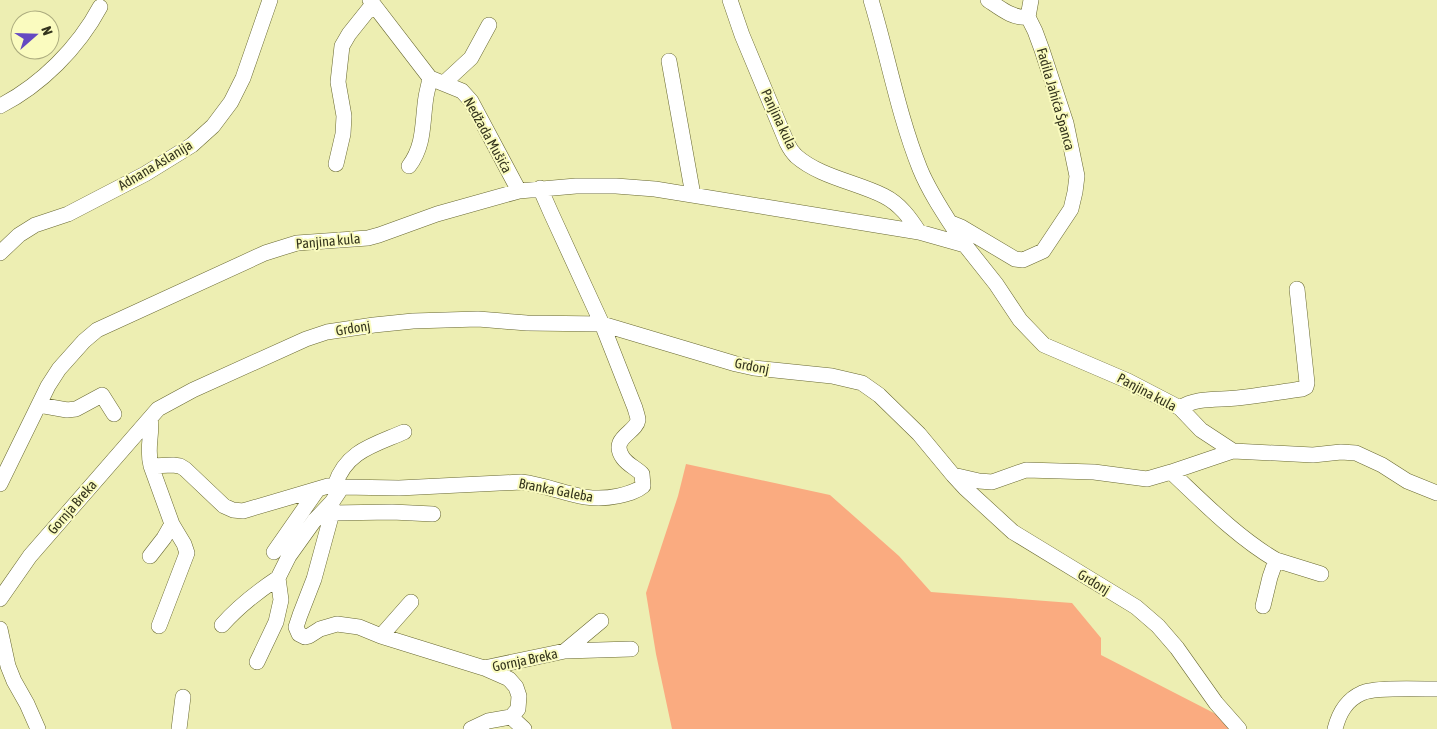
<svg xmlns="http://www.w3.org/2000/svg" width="1437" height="729" font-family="'Asap Condensed',sans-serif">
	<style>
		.green { fill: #faab80 }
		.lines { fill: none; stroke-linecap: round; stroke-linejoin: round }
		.minor-casing { stroke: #686831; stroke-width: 16 }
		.minor { stroke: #fff; stroke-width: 15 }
		.labels { text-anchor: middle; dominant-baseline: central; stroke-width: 4; stroke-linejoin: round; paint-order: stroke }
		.street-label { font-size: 14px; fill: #34341d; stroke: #fafbbf }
	</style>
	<rect width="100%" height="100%" fill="#edeeb2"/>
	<!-- green -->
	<path class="green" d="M 686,464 L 830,495 L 899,556 L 931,592 L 1072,603 L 1101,638 L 1101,655 L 1245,729 L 672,729 L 656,654 L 646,593 L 678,496 Z"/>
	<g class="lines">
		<defs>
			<path id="minor" d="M 370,0 L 430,78 L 462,91 L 471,101 L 519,191
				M 730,0 L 742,35 L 787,143 C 789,147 792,152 796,156 C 820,177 856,182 884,196 C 900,204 910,218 919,232
				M 871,0 C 888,56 898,114 920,169 C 929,191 943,212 956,232
				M 988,0 C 1000,8 1013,19 1028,17
				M 669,61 L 693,195
				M 444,83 L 471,58 L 489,25
				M 0,106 C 41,85 78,48 100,7
				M 336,164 L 343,134 L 344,116 L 338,82 L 342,46 L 349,34 L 373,4
				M 409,166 C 425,145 422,122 426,97 C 427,91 429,84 430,78
				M 951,223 L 961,227 L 1015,259 L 1023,260 L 1043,251 L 1071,209 L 1075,192 L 1077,176 L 1066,123 L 1042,50 L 1035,31 L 1028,17 L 1031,0
				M 0,253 L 19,235 L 35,225 L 68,214 L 145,174 L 192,145 L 213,126 L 231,102 L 243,78 L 270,0
				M 39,405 L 67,410 L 76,409 L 102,395 L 114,414
				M 1180,408 C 1196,397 1218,400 1237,398 C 1258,396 1280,392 1302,389 L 1306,387 L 1307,383 L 1297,289
				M 150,418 C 153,435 146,447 151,466 L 173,465 L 180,466 L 185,469 L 224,506 L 233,510 L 243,511 L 328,486 L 335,485 L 342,487
				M 151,466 L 172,524 L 184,544 L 187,553 L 159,626
				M 1171,472 C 1204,503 1237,537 1276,560 L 1270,577 L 1263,606
				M 953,475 L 979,481 L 992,482 L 1026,470 L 1094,472 L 1147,479 L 1171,472 L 1233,451
				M 0,484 L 48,386 L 59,369 L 84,341 L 97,330 L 265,253 L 297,243 L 368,238 L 379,235 L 437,214 L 519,191 L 576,186 L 616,186 L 655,189 L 919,232 L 965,245 L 996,284 L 1020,320 L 1044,345 L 1128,381 L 1180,408 L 1201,430 L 1233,451 L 1313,455 L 1341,452 L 1356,453 L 1382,465 L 1407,481 L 1437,493
				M 335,485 C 346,451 374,445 404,432
				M 332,502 L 332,513 L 314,579 L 300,615 L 296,627 L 299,634 L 305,637 L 309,636 L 320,629 L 337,624 L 359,627 L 381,636 L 484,668 L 509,679 L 516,687 L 519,696 L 518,709 L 511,717
				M 332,513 L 392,512 L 433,514
				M 274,552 L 318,489
				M 150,556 L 164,538 L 172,524
				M 1276,560 L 1321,574
				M 0,599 L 30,556 L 158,409 L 193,390 L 306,339 L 327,332 L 374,325 L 413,321 L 478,319 L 527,323 L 602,324 L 736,364 L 754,368 L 832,376 L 862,383 L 879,395 L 919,434 L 953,475 L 965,488 L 1013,532 L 1136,607 L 1158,626 L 1177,648 L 1216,703 L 1239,729
				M 222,625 C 239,606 257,592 278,578
				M 0,629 L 8,666 L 14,681 L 27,704 L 38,729
				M 381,636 L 411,602
				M 565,651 L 601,621
				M 257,662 L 276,622 L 281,600 L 278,578 L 289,556 L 314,521 L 332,502 L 342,487 L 399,488 L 521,482 C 557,486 580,504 618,496 C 627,494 636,492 643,486 L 642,474 C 636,468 628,465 623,458 C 609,438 636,433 638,420 C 638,417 636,412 635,408 L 602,324 L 551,213 L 540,188
				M 484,668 L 565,651 L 631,649
				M 511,717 L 524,729
				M 179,729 L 183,697
				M 471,729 L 488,721 L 511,717
				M 1335,729 C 1339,713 1346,700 1362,693 C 1374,687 1420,689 1436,689"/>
		</defs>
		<!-- minor casing -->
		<use href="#minor" class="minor-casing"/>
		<!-- minor -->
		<use href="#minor" class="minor"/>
	</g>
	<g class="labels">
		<!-- street labels -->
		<g class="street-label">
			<text transform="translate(1056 99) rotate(74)">Fadila Jahića Španca</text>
			<text transform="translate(779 119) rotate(65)">Panjina kula</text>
			<text transform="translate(488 135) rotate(61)">Nedžada Mušića</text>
			<text transform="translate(155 165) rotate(-31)">Adnana Aslanija</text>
			<text transform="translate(328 241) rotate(-5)">Panjina kula</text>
			<text transform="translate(353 328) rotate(-9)">Grdonj</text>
			<text transform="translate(752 366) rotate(11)">Grdonj</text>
			<text transform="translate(1147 392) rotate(28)">Panjina kula</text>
			<text transform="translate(556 490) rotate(11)">Branka Galeba</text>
			<text transform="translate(72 507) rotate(-49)">Gornja Breka</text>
			<text transform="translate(1094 582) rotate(31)">Grdonj</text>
			<text transform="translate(525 660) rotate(-12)">Gornja Breka</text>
		</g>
	</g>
	<!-- north arrow -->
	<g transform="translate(35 35) rotate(70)"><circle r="24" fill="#fafbbf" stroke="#abab7e"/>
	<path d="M0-4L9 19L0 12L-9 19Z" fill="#6549c2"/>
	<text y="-8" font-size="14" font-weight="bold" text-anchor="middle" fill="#34341d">N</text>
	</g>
</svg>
